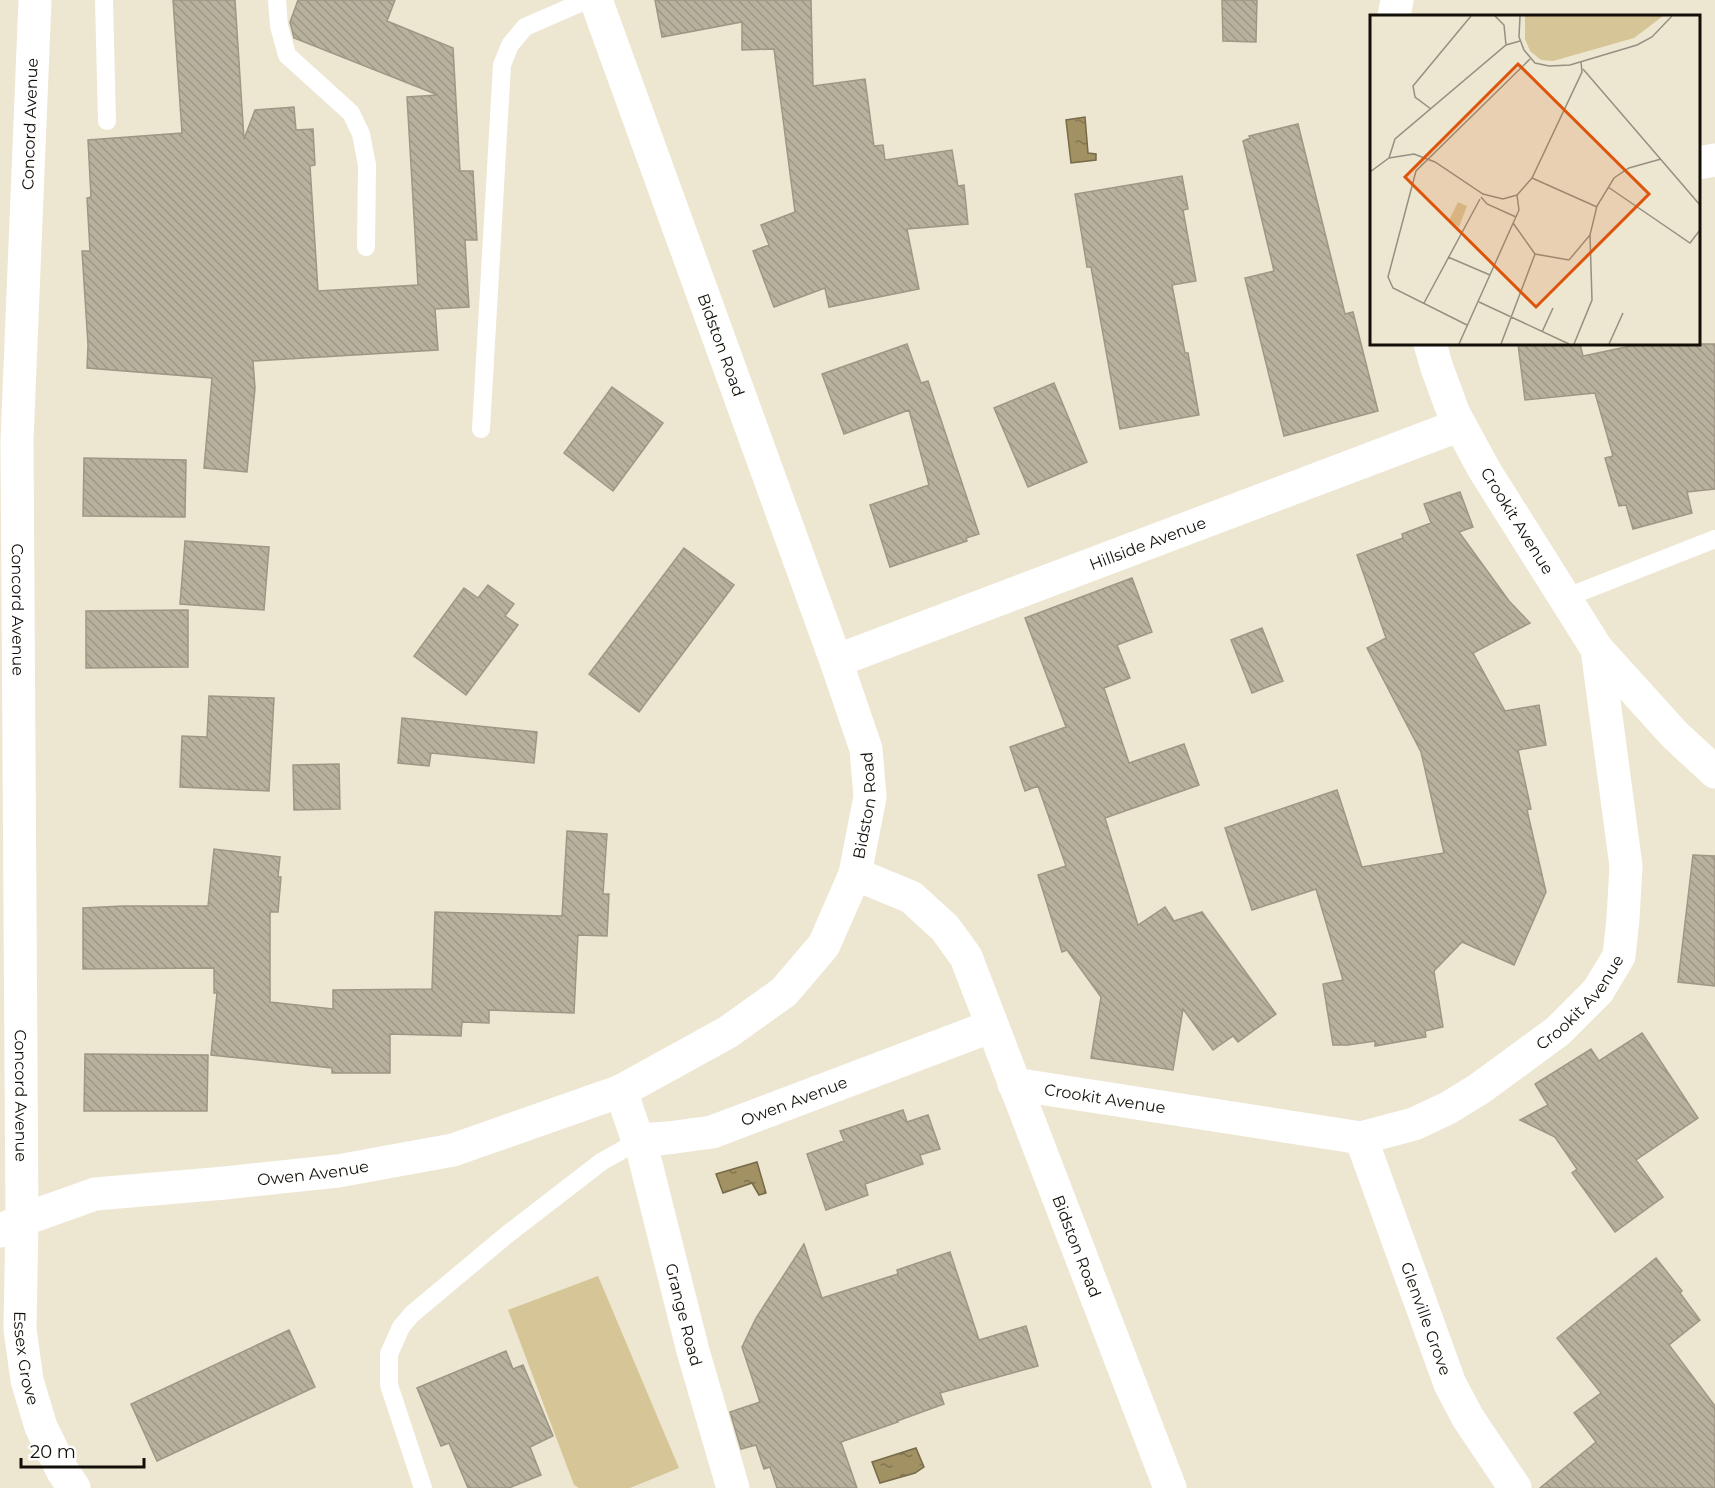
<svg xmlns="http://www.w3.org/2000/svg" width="1715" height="1488" font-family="Montserrat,sans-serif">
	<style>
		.park { fill: #d6c596 }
		.water { fill: url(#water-ripples); stroke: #766a48; stroke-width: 1.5 }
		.building { fill: url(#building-back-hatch); stroke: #9e9784; stroke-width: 1.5 }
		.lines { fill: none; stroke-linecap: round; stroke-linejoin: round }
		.service { stroke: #fff; stroke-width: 18 }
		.minor { stroke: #fff; stroke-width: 33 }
		.tertiary { stroke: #fff; stroke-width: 33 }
		.labels { text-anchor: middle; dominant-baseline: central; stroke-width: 4.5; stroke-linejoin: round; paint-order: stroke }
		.street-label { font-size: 16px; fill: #120f08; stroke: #fff }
		.inset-road { fill: none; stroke: #959081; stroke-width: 1.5 }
		.view { fill: #dd550c; fill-opacity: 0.15; stroke: #dd550c; stroke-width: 3 }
		.inset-edge { fill: none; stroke: #120f08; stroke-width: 3 }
	</style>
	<defs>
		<pattern id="water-ripples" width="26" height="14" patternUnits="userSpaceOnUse" patternTransform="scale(1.5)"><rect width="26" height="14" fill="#a19163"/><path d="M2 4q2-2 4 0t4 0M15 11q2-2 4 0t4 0" fill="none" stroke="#827550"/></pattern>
		<pattern id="building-back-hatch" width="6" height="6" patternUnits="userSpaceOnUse" patternTransform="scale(1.5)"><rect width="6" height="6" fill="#b8b19d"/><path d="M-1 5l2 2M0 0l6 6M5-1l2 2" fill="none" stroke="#9d9786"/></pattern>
	</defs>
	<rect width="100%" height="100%" fill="#ede6d1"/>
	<!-- park -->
	<path class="park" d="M 598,1276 L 679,1468 L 630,1488 L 579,1488 L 574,1485 L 508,1310 Z"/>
	<!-- water -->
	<path class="water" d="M 1085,117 L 1088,153 L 1096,154 L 1096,160 L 1071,163 L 1066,120 Z
		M 757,1162 L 766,1193 L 759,1195 L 752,1183 L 723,1193 L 716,1174 Z
		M 916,1448 L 924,1467 L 915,1473 L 880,1483 L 872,1462 Z"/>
	<!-- building -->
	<path class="building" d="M 173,0 L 235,0 L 244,139 L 255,110 L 294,107 L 296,130 L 313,129 L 315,165 L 310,166 L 318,291 L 418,285 L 407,97 L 438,95 L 294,38 L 290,22 L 298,0 L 395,0 L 387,21 L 453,48 L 460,171 L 473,171 L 477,240 L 465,240 L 469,307 L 435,309 L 438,350 L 253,361 L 255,388 L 247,472 L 204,468 L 212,378 L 87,368 L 88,345 L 82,251 L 90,251 L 87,198 L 91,197 L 88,140 L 182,133 Z
		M 655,0 L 811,0 L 813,86 L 865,79 L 874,146 L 883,145 L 885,160 L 952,150 L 958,186 L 964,185 L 968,224 L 907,229 L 919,289 L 829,307 L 825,288 L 774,307 L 753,251 L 769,245 L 761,225 L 795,212 L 774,49 L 742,50 L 742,22 L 662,37 Z
		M 1222,0 L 1257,0 L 1256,42 L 1223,41 Z
		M 1298,124 L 1345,314 L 1353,312 L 1378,411 L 1284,436 L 1245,278 L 1274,271 L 1243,141 L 1250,138 L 1249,136 Z
		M 1182,176 L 1188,209 L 1183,210 L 1196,281 L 1172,285 L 1185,353 L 1188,353 L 1199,415 L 1120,429 L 1091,267 L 1087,267 L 1075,194 Z
		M 907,344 L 921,383 L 928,381 L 979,534 L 966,538 L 967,541 L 890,567 L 870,505 L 929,485 L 909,410 L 844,434 L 822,374 Z
		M 1518,344 L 1580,344 L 1583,356 L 1640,344 L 1715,344 L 1715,489 L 1687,492 L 1692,513 L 1633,529 L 1626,505 L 1619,506 L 1605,458 L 1613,456 L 1595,393 L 1525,400 Z
		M 1054,383 L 1087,462 L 1028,487 L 994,408 Z
		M 612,387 L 663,423 L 613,491 L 564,453 Z
		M 84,458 L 186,460 L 185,517 L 83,516 Z
		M 1460,492 L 1473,527 L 1459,532 L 1509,601 L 1530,623 L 1473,653 L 1505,711 L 1539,705 L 1546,745 L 1518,750 L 1531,809 L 1527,810 L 1546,892 L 1514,965 L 1462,942 L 1434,971 L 1443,1027 L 1425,1031 L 1426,1037 L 1375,1046 L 1375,1041 L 1348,1045 L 1333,1045 L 1323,984 L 1343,980 L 1316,889 L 1252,910 L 1225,828 L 1337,790 L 1362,867 L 1444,853 L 1421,752 L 1367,648 L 1386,638 L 1357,555 L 1403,538 L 1402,534 L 1431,523 L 1424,504 Z
		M 185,541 L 269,547 L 264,610 L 180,604 Z
		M 684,548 L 734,585 L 639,712 L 589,674 Z
		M 1132,578 L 1152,632 L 1117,645 L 1130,678 L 1104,688 L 1129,763 L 1184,744 L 1199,785 L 1105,818 L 1138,925 L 1165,907 L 1174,921 L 1202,912 L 1276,1014 L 1238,1042 L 1233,1036 L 1213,1050 L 1183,1009 L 1173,1070 L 1091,1058 L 1101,997 L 1067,950 L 1062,952 L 1038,875 L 1066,866 L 1038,786 L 1025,791 L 1010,747 L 1066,727 L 1025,618 Z
		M 488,585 L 514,604 L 505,616 L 518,625 L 466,695 L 414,656 L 464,588 L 478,598 Z
		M 188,610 L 188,667 L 86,668 L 86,611 Z
		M 1262,628 L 1283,681 L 1252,693 L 1231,640 Z
		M 209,696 L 274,698 L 269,791 L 180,787 L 182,736 L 207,737 Z
		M 402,718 L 537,732 L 534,763 L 431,753 L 429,766 L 398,763 Z
		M 339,764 L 340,809 L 294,810 L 293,765 Z
		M 567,831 L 607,834 L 603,894 L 609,894 L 607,936 L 578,935 L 574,1013 L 489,1010 L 489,1023 L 462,1022 L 461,1036 L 390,1034 L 390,1073 L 332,1073 L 332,1068 L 211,1055 L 217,993 L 214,993 L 214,968 L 83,969 L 83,908 L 123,906 L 208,906 L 214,849 L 280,857 L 278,877 L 281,877 L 278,912 L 270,912 L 270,1002 L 333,1009 L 333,990 L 432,989 L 435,912 L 562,916 Z
		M 1693,855 L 1715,856 L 1715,986 L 1678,982 Z
		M 1642,1033 L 1698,1118 L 1636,1160 L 1663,1197 L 1615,1232 L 1572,1173 L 1577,1169 L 1555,1137 L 1520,1120 L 1548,1105 L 1535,1084 L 1591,1049 L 1599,1061 Z
		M 85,1054 L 208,1055 L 207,1111 L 84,1111 Z
		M 903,1110 L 907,1122 L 928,1115 L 940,1149 L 920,1155 L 923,1164 L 865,1184 L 868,1195 L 826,1210 L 807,1154 L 844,1141 L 840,1131 Z
		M 804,1244 L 822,1298 L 898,1274 L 897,1270 L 950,1252 L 979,1340 L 1026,1326 L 1038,1366 L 940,1393 L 944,1404 L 897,1421 L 898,1422 L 841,1442 L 857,1488 L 777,1488 L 770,1467 L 764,1469 L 756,1445 L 741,1449 L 730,1412 L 760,1402 L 742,1347 L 756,1318 Z
		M 1656,1258 L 1682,1291 L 1680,1293 L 1700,1320 L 1669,1345 L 1715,1406 L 1715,1488 L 1540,1488 L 1596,1442 L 1574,1413 L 1601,1393 L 1557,1338 Z
		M 289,1330 L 315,1387 L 157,1461 L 131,1404 Z
		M 506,1351 L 513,1369 L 523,1365 L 553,1436 L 530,1447 L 541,1475 L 509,1488 L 468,1488 L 449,1443 L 441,1446 L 417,1388 Z"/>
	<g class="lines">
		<!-- service -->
		<path class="service" d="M 104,0 L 107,121
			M 277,0 L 279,26 L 287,55 L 351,113 L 361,134 L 367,165 L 366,247
			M 481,429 L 502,65 L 510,45 L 525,27 L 587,0
			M 1565,598 L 1715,539
			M 423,1488 L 389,1385 L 389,1354 L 401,1327 L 412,1314 L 509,1233 L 601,1162 L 640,1140"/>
		<!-- minor -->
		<g class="minor">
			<path id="s1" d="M 35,0 L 17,441 L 22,1220 L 20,1329 L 27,1380 L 41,1427 L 62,1470 L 74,1488"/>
			<path d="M 1394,16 L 1397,0"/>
			<path d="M 1698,163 L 1715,160"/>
			<path d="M 1597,649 L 1675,735 L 1715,772"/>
			<path id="s2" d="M 836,661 L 1460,425"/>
			<path id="s3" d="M 855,874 L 911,897 L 945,928 L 966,957 L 1170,1488"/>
			<path id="s4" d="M 1014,1084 L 1361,1138 L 1414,1124 L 1448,1108 L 1479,1089 L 1558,1031 L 1598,991 L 1619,956 L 1623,919 L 1626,866 L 1597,649 L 1485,471 L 1454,414 L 1437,368 L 1430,344"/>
			<path id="s5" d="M 621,1091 L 636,1135 L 640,1140 L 668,1138 L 712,1132 L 992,1026"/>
			<path id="s6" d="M 1361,1138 L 1450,1384 L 1468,1418 L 1515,1488"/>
			<path id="s7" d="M 640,1140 L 693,1351 L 733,1488"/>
		</g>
		<!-- tertiary -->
		<path class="tertiary" id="s8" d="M 0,1231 L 22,1220 L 95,1194 L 225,1183 L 338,1171 L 453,1150 L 621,1091 L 728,1032 L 784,992 L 824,945 L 855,874 L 870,797 L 866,749 L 836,661 L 596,0"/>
	</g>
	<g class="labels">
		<!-- street labels -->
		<g class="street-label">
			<text transform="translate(30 124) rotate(-88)">Concord Avenue</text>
			<text transform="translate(721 345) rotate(70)">Bidston Road</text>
			<text transform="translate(1517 521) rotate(58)">Crookit Avenue</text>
			<text stroke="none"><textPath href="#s2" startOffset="333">Hillside Avenue</textPath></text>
			<text stroke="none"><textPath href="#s1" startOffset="610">Concord Avenue</textPath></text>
			<text stroke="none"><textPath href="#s8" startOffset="1041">Bidston Road</textPath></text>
			<text stroke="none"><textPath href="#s4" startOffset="614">Crookit Avenue</textPath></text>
			<text stroke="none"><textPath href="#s1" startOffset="1096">Concord Avenue</textPath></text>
			<text stroke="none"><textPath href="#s4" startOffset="92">Crookit Avenue</textPath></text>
			<text stroke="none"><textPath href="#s5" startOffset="213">Owen Avenue</textPath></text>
			<text stroke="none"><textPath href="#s8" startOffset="321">Owen Avenue</textPath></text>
			<text stroke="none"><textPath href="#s3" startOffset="452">Bidston Road</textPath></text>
			<text stroke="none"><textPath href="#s7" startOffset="180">Grange Road</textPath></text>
			<text stroke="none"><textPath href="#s6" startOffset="192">Glenville Grove</textPath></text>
			<text stroke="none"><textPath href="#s1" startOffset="1359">Essex Grove</textPath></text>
		</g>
	</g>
	<!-- overview -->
	<g transform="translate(1370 15)">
		<rect width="330" height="330" fill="#ede6d1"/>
		<path d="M 155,1 L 293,1 L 264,23 L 183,46 L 171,45 L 160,36 L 155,24 ZM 88,187 L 97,191 L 89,212 L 79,205 Z" fill="#d6c596"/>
		<path class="inset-road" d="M 125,1 L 134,10 L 136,30M 150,1 L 149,22 L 154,35 L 165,48 L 179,51 L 200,50 L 267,30 L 282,22 L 302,1M 213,54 L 330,190M 61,94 L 45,82 L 43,71 L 101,1M 19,143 L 25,124 L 136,30 L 150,26M 0,157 L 19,143 L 44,139 L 65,147 L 113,179 L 133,184 L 147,180 L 162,163 L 212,57 L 211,47M 162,163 L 227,192M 238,172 L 320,228 L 330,215M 111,182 L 117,189 L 146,202M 143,208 L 165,239 L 199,245 L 220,220 L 227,191 L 244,163 L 259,153 L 291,144M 78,242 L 120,260M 109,287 L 199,329M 54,288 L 110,184M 97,310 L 23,273 L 18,262 L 46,156 L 160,44M 172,317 L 183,293M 89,329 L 149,195 L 147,180M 131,329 L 165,239M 204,329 L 222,285 L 220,220M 239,329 L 253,298"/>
		<path class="view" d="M 148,49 L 279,179 L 166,292 L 35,162 Z"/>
		<rect width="330" height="330" class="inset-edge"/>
	</g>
	<!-- scale -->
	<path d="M21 1458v9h123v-9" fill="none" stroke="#120f08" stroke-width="3"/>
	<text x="30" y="1458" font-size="18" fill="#120f08" stroke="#ffffff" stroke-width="4.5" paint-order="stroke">20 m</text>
</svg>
